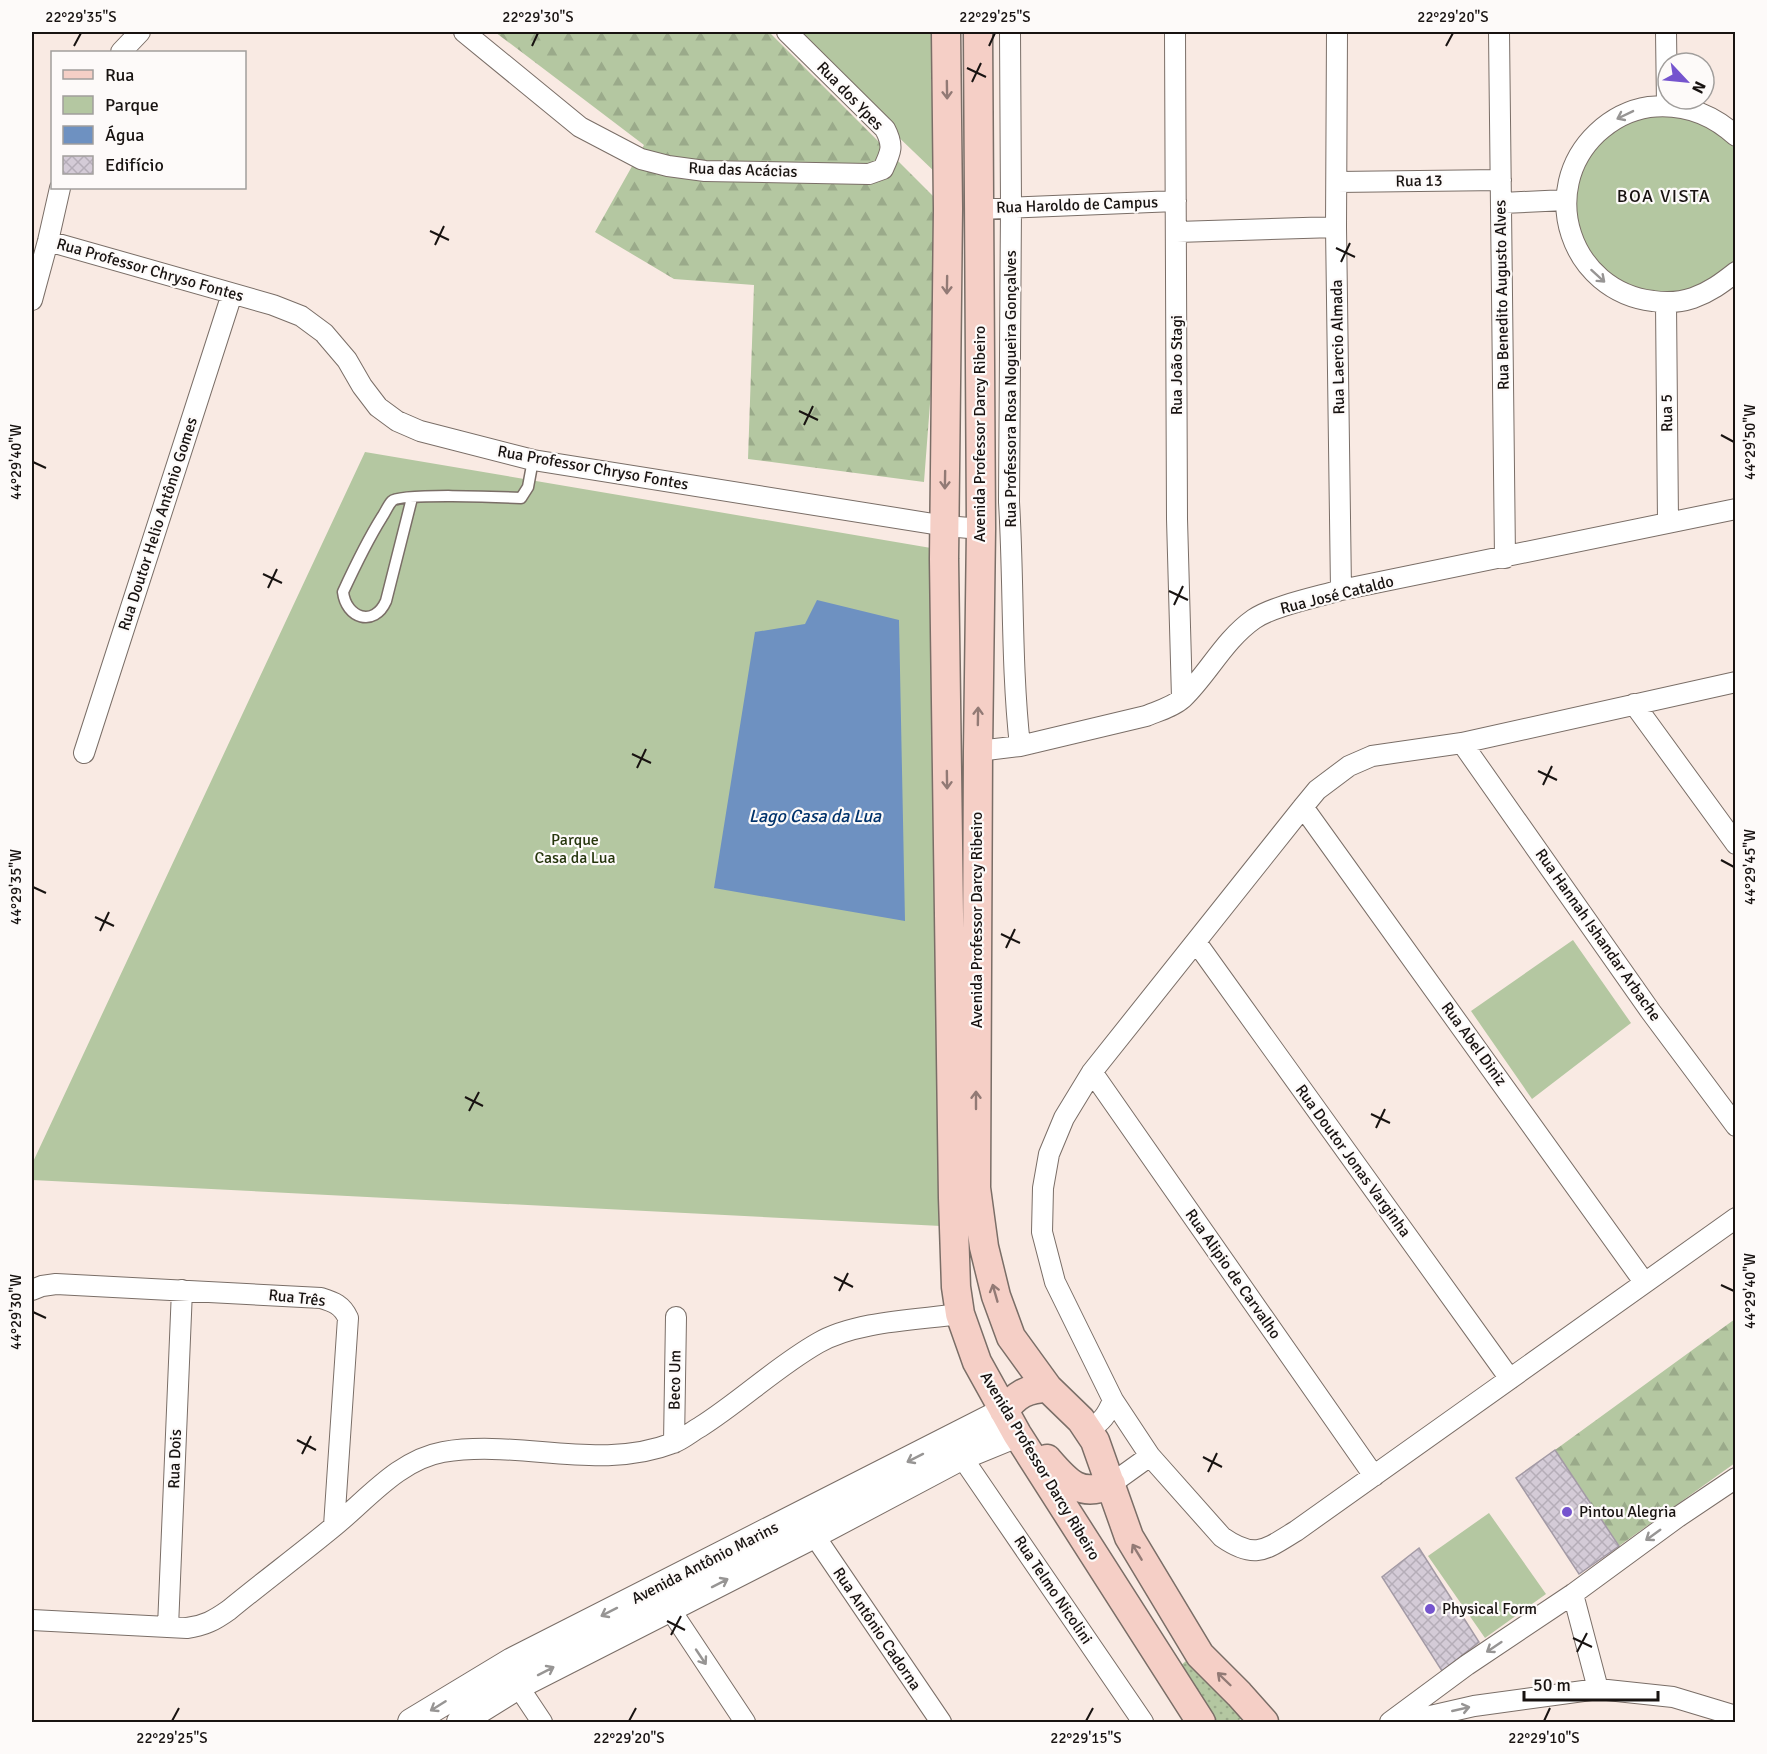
<svg xmlns="http://www.w3.org/2000/svg" width="1767" height="1754" font-family="Signika,sans-serif">
	<style>
		.grass { fill: url(#grass-dots) }
		.forest { fill: url(#forest-firs) }
		.park { fill: #b4c7a1 }
		.water { fill: #6e91c1 }
		.building { fill: url(#building-cross-hatch); stroke: #a39aa5; stroke-width: 1.5 }
		.lines { fill: none; stroke-linecap: round; stroke-linejoin: round }
		.service-casing { stroke: #7a6e67; stroke-width: 13 }
		.minor-casing { stroke: #7a6e67; stroke-width: 22 }
		.tertiary-casing { stroke: #7a6e67; stroke-width: 28 }
		.secondary-casing { stroke: #7a6e67; stroke-width: 31 }
		.service { stroke: #fff; stroke-width: 10 }
		.minor { stroke: #fff; stroke-width: 20 }
		.tertiary { stroke: #fff; stroke-width: 26 }
		.secondary { stroke: #f5cfc6; stroke-width: 28 }
		.oneway { stroke: #927a75 }
		.oneway2 { stroke: #979594 }
		.ticks { fill: none; stroke: #181311; stroke-width: 2 }
		.poi-dot { fill: #7554ce; stroke: #fdfaf9; stroke-width: 2 }
		.labels { text-anchor: middle; dominant-baseline: central; stroke-width: 4.5; stroke-linejoin: round; paint-order: stroke }
		.street-label { font-size: 16px; fill: #181311; stroke: #fdfaf9 }
		.park-label { font-size: 16px; fill: #26360d; stroke: #fdfaf9 }
		.poi-label { font-size: 16px; fill: #181311; stroke: #fdfaf9; text-anchor: start }
		.neighbourhood-label { font-size: 18px; letter-spacing: 1.5px; fill: #181311; stroke: #fdfaf9 }
		.water-label { font-size: 18px; font-style: italic; fill: #00326b; stroke: #fdfaf9 }
		.neatline { fill: none; stroke: #181311; stroke-width: 2 }
		.ticks-label { font-size: 15px; text-anchor: middle; fill: #181311 }
	</style>
	<defs>
		<pattern id="grass-dots" width="8" height="8" patternUnits="userSpaceOnUse" patternTransform="scale(1.5)"><rect width="8" height="8" fill="#b4c7a1"/><path d="M2 2h.1M6 6h.1" fill="none" stroke="#9aaa8a" stroke-width="1.8" stroke-linecap="round"/></pattern>
		<pattern id="forest-firs" width="22" height="20" patternUnits="userSpaceOnUse" patternTransform="scale(1.5)"><rect width="22" height="20" fill="#b4c7a1"/><path d="M5 1l3.5 6h-7zM16 11l3.5 6h-7z" fill="#9aaa8a"/></pattern>
		<pattern id="building-cross-hatch" width="8" height="8" patternUnits="userSpaceOnUse" patternTransform="scale(1.5)"><rect width="8" height="8" fill="#d4cbd7"/><path d="M0 0l8 8M0 8l8-8" fill="none" stroke="#b5adb8"/></pattern>
	</defs>
	<rect width="100%" height="100%" fill="#f9eae3"/>
	<!-- grass -->
	<path class="grass" d="M 1186,1661 L 1240,1704 L 1247,1717 L 1233,1722 L 1213,1722 L 1180,1666 Z"/>
	<!-- forest -->
	<path class="forest" d="M 495,32 L 769,32 L 945,208 L 924,482 L 748,459 L 754,285 L 674,279 L 595,232 L 644,145 Z
		M 1735,1319 L 1735,1463 L 1619,1546 L 1555,1450 Z"/>
	<!-- park -->
	<path class="park" d="M 789,32 L 931,32 L 931,81 L 938,175 Z
		M 1659,113 L 1698,119 L 1730,140 L 1735,147 L 1735,260 L 1723,274 L 1705,286 L 1661,295 L 1619,283 L 1587,252 L 1578,231 L 1574,209 L 1576,187 L 1592,151 L 1621,124 Z
		M 365,452 L 931,548 L 941,1226 L 32,1180 L 32,1164 Z
		M 1573,940 L 1631,1023 L 1532,1099 L 1471,1011 Z
		M 1489,1513 L 1546,1594 L 1485,1638 L 1428,1556 Z"/>
	<!-- water -->
	<path class="water" d="M 817,600 L 899,620 L 905,921 L 714,888 L 755,632 L 805,624 Z"/>
	<!-- building -->
	<path class="building" d="M 1555,1450 L 1619,1546 L 1579,1574 L 1516,1478 Z
		M 1419,1548 L 1479,1642 L 1442,1671 L 1382,1577 Z"/>
	<g class="lines">
		<defs>
			<path id="service" d="M 412,498 L 386,601 C 374,628 346,618 343,592 C 355,566 367,541 382,517 C 385,513 388,505 392,501 C 400,493 502,497 521,498 L 528,487 L 533,460"/>
			<path id="minor" d="M 464,32 L 580,127 L 641,159 L 668,166 L 705,171 L 869,174 L 883,169 C 891,152 894,146 885,129 L 787,32
				M 1010,32 L 1011,207 L 1009,502 C 1014,584 1011,665 1020,746
				M 1175,32 L 1177,519 L 1182,698
				M 1337,32 L 1336,227 L 1341,590
				M 1499,32 L 1505,558
				M 1666,32 L 1667,105
				M 121,52 L 140,32
				M 1736,136 C 1711,113 1683,103 1649,107 C 1629,110 1612,119 1597,133 C 1537,190 1570,291 1653,301 C 1666,303 1681,302 1693,298 C 1710,292 1722,283 1736,272
				M 1337,182 L 1501,180
				M 1502,203 L 1566,200
				M 979,209 L 1176,201
				M 1177,232 L 1336,227
				M 48,241 L 273,305 L 301,316 L 324,333 L 347,360 L 362,386 L 378,407 L 397,421 L 420,431 L 533,460 L 946,526 L 981,529
				M 32,300 L 48,241 L 60,188
				M 1666,303 L 1668,522
				M 1736,682 L 1462,743 L 1372,756 L 1349,766 L 1317,790 L 1303,807 L 1092,1072 L 1064,1118 L 1049,1154 L 1043,1188 L 1042,1232 L 1055,1282 L 1113,1400 L 1150,1456 L 1222,1537 C 1255,1560 1265,1550 1296,1531 L 1736,1218
				M 1634,704 L 1736,844
				M 1462,743 L 1651,1012 L 1736,1126
				M 978,751 L 1020,746 L 1146,716 C 1158,711 1173,707 1183,698 C 1208,674 1224,640 1254,619 C 1273,606 1317,597 1341,590 L 1736,509
				M 84,753 L 232,294
				M 1303,807 L 1644,1282
				M 1196,942 L 1510,1379
				M 1092,1072 L 1374,1476
				M 32,1290 L 42,1286 L 56,1284 L 321,1298 C 334,1302 342,1305 348,1318 L 334,1526
				M 1088,1430 C 1102,1422 1107,1415 1113,1400
				M 674,1443 L 676,1317
				M 955,1447 L 1143,1722
				M 1111,1484 L 1150,1456
				M 814,1535 L 941,1722
				M 1573,1594 L 1598,1689
				M 662,1597 L 745,1722
				M 32,1620 L 187,1628 C 204,1626 215,1620 229,1610 C 263,1582 298,1556 332,1528 C 366,1501 398,1460 443,1452 C 519,1439 599,1472 673,1443 C 682,1440 691,1432 700,1427 C 741,1401 776,1367 818,1343 C 856,1321 917,1320 960,1314
				M 168,1627 L 182,1290
				M 518,1686 L 542,1722
				M 1390,1722 L 1467,1665 L 1573,1594 L 1678,1517 L 1736,1478
				M 1404,1722 L 1474,1706 L 1598,1689 L 1673,1697 L 1736,1716"/>
			<path id="tertiary" d="M 411,1722 L 512,1661 L 1004,1411
				M 460,1722 L 518,1686 L 814,1535 L 961,1457 L 1017,1434"/>
			<path id="secondary" d="M 946,32 L 948,209 L 944,559 L 953,1198 L 956,1287 L 960,1314 L 977,1362 L 1017,1434 L 1201,1722
				M 978,32 L 981,529 L 978,751 L 976,1188 L 984,1247 L 996,1296 L 1011,1337 L 1048,1388 L 1081,1420 L 1095,1441 L 1129,1537 L 1200,1655 L 1239,1694 L 1264,1722
				M 1004,1411 C 1016,1395 1027,1388 1048,1388
				M 1047,1459 C 1066,1481 1080,1499 1111,1484"/>
		</defs>
		<!-- service casing -->
		<use href="#service" class="service-casing"/>
		<!-- minor casing -->
		<use href="#minor" class="minor-casing"/>
		<!-- tertiary casing -->
		<use href="#tertiary" class="tertiary-casing"/>
		<!-- secondary casing -->
		<use href="#secondary" class="secondary-casing"/>
		<!-- service -->
		<use href="#service" class="service"/>
		<!-- minor -->
		<use href="#minor" class="minor"/>
		<!-- tertiary -->
		<use href="#tertiary" class="tertiary"/>
		<!-- secondary -->
		<use href="#secondary" class="secondary"/>
	</g>
	<!-- one-way arrows -->
	<defs><path id="oneway-shaft" d="M-6 0H5M1.5-3L5.5 0L1.5 3" fill="none" stroke-width="1.6" stroke-linecap="round" stroke-linejoin="round" transform="scale(1.5)"/></defs>
	<g class="oneway">
		<use href="#oneway-shaft" transform="translate(947 90) rotate(89)"/>
		<use href="#oneway-shaft" transform="translate(947 285) rotate(91)"/>
		<use href="#oneway-shaft" transform="translate(945 480) rotate(91)"/>
		<use href="#oneway-shaft" transform="translate(978 716) rotate(-89)"/>
		<use href="#oneway-shaft" transform="translate(947 780) rotate(89)"/>
		<use href="#oneway-shaft" transform="translate(976 1100) rotate(-90)"/>
		<use href="#oneway-shaft" transform="translate(995 1293) rotate(-106)"/>
		<use href="#oneway-shaft" transform="translate(1137 1552) rotate(-121)"/>
		<use href="#oneway-shaft" transform="translate(1224 1679) rotate(-136)"/>
	</g>
	<g class="oneway2">
		<use href="#oneway-shaft" transform="translate(1625 115) rotate(154)"/>
		<use href="#oneway-shaft" transform="translate(1598 276) rotate(42)"/>
		<use href="#oneway-shaft" transform="translate(915 1458) rotate(153)"/>
		<use href="#oneway-shaft" transform="translate(1653 1535) rotate(144)"/>
		<use href="#oneway-shaft" transform="translate(720 1583) rotate(-27)"/>
		<use href="#oneway-shaft" transform="translate(609 1612) rotate(153)"/>
		<use href="#oneway-shaft" transform="translate(1494 1647) rotate(146)"/>
		<use href="#oneway-shaft" transform="translate(701 1657) rotate(56)"/>
		<use href="#oneway-shaft" transform="translate(546 1671) rotate(-27)"/>
		<use href="#oneway-shaft" transform="translate(438 1706) rotate(148)"/>
		<use href="#oneway-shaft" transform="translate(1461 1709) rotate(-13)"/>
	</g>
	<!-- ticks -->
	<path class="ticks" d="M 74,46 L 81,33M 532,46 L 538,33M 989,46 L 995,33M 1446,46 L 1453,33M 967,68 L 986,77M 972,82 L 981,63M 430,231 L 449,240M 435,245 L 444,226M 1336,248 L 1355,257M 1341,262 L 1350,243M 799,411 L 818,420M 804,425 L 813,406M 1721,435 L 1734,442M 33,462 L 46,468M 263,574 L 282,583M 268,588 L 277,569M 1169,591 L 1188,600M 1174,605 L 1183,586M 632,754 L 651,763M 637,768 L 646,749M 1538,771 L 1557,780M 1543,785 L 1552,766M 1721,860 L 1734,867M 33,887 L 46,893M 95,917 L 114,926M 100,931 L 109,912M 1001,934 L 1020,943M 1006,948 L 1015,929M 465,1097 L 483,1106M 469,1111 L 479,1092M 1371,1114 L 1390,1123M 1376,1128 L 1385,1109M 834,1277 L 853,1287M 1721,1285 L 1734,1291M 839,1291 L 848,1273M 33,1312 L 46,1318M 297,1440 L 316,1450M 302,1454 L 311,1436M 1203,1457 L 1222,1467M 1208,1472 L 1217,1453M 667,1621 L 685,1630M 671,1635 L 681,1616M 1573,1638 L 1592,1647M 1577,1652 L 1587,1633M 172,1721 L 179,1708M 629,1721 L 636,1708M 1086,1721 L 1093,1708M 1544,1721 L 1550,1708"/>
	<!-- markers -->
	<g class="poi-dot">
		<circle cx="1567" cy="1512" r="6"/>
		<circle cx="1430" cy="1609" r="6"/>
	</g>
	<g class="labels">
		<!-- street labels -->
		<g class="street-label">
			<text transform="translate(850 96) rotate(46)">Rua dos Ypes</text>
			<text transform="translate(743 170) rotate(2)">Rua das Acácias</text>
			<text transform="translate(1419 181) rotate(-1)">Rua 13</text>
			<text transform="translate(1077 205) rotate(-2)">Rua Haroldo de Campus</text>
			<text transform="translate(150 270) rotate(16)">Rua Professor Chryso Fontes</text>
			<text transform="translate(1502 295) rotate(-91)">Rua Benedito Augusto Alves</text>
			<text transform="translate(1338 347) rotate(-91)">Rua Laercio Almada</text>
			<text transform="translate(1177 365) rotate(-90)">Rua João Stagi</text>
			<text transform="translate(1011 389) rotate(-90)">Rua Professora Rosa Nogueira Gonçalves</text>
			<text transform="translate(1667 413) rotate(-91)">Rua 5</text>
			<text transform="translate(980 434) rotate(-90)">Avenida Professor Darcy Ribeiro</text>
			<text transform="translate(593 468) rotate(10)">Rua Professor Chryso Fontes</text>
			<text transform="translate(158 524) rotate(-72)">Rua Doutor Helio Antônio Gomes</text>
			<text transform="translate(1337 595) rotate(-14)">Rua José Cataldo</text>
			<text transform="translate(977 920) rotate(-90)">Avenida Professor Darcy Ribeiro</text>
			<text transform="translate(1598 935) rotate(55)">Rua Hannah Ishandar Arbache</text>
			<text transform="translate(1474 1044) rotate(54)">Rua Abel Diniz</text>
			<text transform="translate(1353 1161) rotate(54)">Rua Doutor Jonas Varginha</text>
			<text transform="translate(1233 1274) rotate(55)">Rua Alipio de Carvalho</text>
			<text transform="translate(297 1298) rotate(6)">Rua Três</text>
			<text transform="translate(675 1380) rotate(-89)">Beco Um</text>
			<text transform="translate(175 1459) rotate(-88)">Rua Dois</text>
			<text transform="translate(1040 1466) rotate(59)">Avenida Professor Darcy Ribeiro</text>
			<text transform="translate(705 1563) rotate(-27)">Avenida Antônio Marins</text>
			<text transform="translate(1053 1590) rotate(56)">Rua Telmo Nicolini</text>
			<text transform="translate(877 1629) rotate(56)">Rua Antônio Cadorna</text>
		</g>
		<!-- park labels -->
		<g class="park-label">
			<text x="575" y="840">Parque<tspan x="575" dy="18">Casa da Lua</tspan></text>
		</g>
		<!-- poi labels -->
		<g class="poi-label">
			<text x="1579" y="1512">Pintou Alegria</text>
			<text x="1442" y="1609">Physical Form</text>
		</g>
		<!-- neighbourhood labels -->
		<g class="neighbourhood-label">
			<text x="1664" y="196">BOA VISTA</text>
		</g>
		<!-- water labels -->
		<g class="water-label">
			<text x="815" y="816">Lago Casa da Lua</text>
		</g>
	</g>
	<!-- border -->
	<rect width="1767" height="1754" fill="none" stroke="#fdfaf9" stroke-width="66"/>
	<!-- legend -->
	<rect x="51" y="51" width="195" height="138" fill="#fdfaf9" stroke="#a19e9c" stroke-width="1.5"/>
	<rect x="63" y="70" width="30" height="9" fill="#f5cfc6" stroke="#a19e9c" stroke-width="1.5"/>
	<text x="105" y="81" font-size="18" fill="#181311">Rua</text>
	<rect x="63" y="96" width="30" height="18" fill="#b4c7a1" stroke="#a19e9c" stroke-width="1.5"/>
	<text x="105" y="111" font-size="18" fill="#181311">Parque</text>
	<rect x="63" y="126" width="30" height="18" fill="#6e91c1" stroke="#a19e9c" stroke-width="1.5"/>
	<text x="105" y="141" font-size="18" fill="#181311">Água</text>
	<rect x="63" y="156" width="30" height="18" fill="url(#building-cross-hatch)" stroke="#a19e9c" stroke-width="1.5"/>
	<text x="105" y="171" font-size="18" fill="#181311">Edifício</text>
	<!-- north arrow -->
	<g transform="translate(1686 81) rotate(116)"><circle r="28" fill="#fdfaf9" stroke="#a19e9c" stroke-width="1.5"/>
	<path d="M0-4.5L10 22L0 15L-10 22Z" fill="#7554ce"/>
	<text y="-9" font-size="16" font-weight="bold" text-anchor="middle" fill="#181311">N</text>
	</g>
	<!-- scale -->
	<path d="M1524 1691v9h134v-9" fill="none" stroke="#181311" stroke-width="3"/>
	<text x="1533" y="1691" font-size="18" fill="#181311" stroke="#fdfaf9" stroke-width="4.5" paint-order="stroke">50 m</text>
	<rect x="33" y="33" width="1701" height="1688" class="neatline"/>
	<g class="ticks-label">
		<text x="81" y="22">22°29'35"S</text>
		<text x="538" y="22">22°29'30"S</text>
		<text x="995" y="22">22°29'25"S</text>
		<text x="1453" y="22">22°29'20"S</text>
		<text transform="translate(1750 442) rotate(-90)" y="5">44°29'50"W</text>
		<text transform="translate(16 462) rotate(-90)" y="5">44°29'40"W</text>
		<text transform="translate(1750 867) rotate(-90)" y="5">44°29'45"W</text>
		<text transform="translate(16 887) rotate(-90)" y="5">44°29'35"W</text>
		<text transform="translate(1750 1291) rotate(-90)" y="5">44°29'40"W</text>
		<text transform="translate(16 1312) rotate(-90)" y="5">44°29'30"W</text>
		<text x="172" y="1743">22°29'25"S</text>
		<text x="629" y="1743">22°29'20"S</text>
		<text x="1086" y="1743">22°29'15"S</text>
		<text x="1544" y="1743">22°29'10"S</text>
	</g>
</svg>
